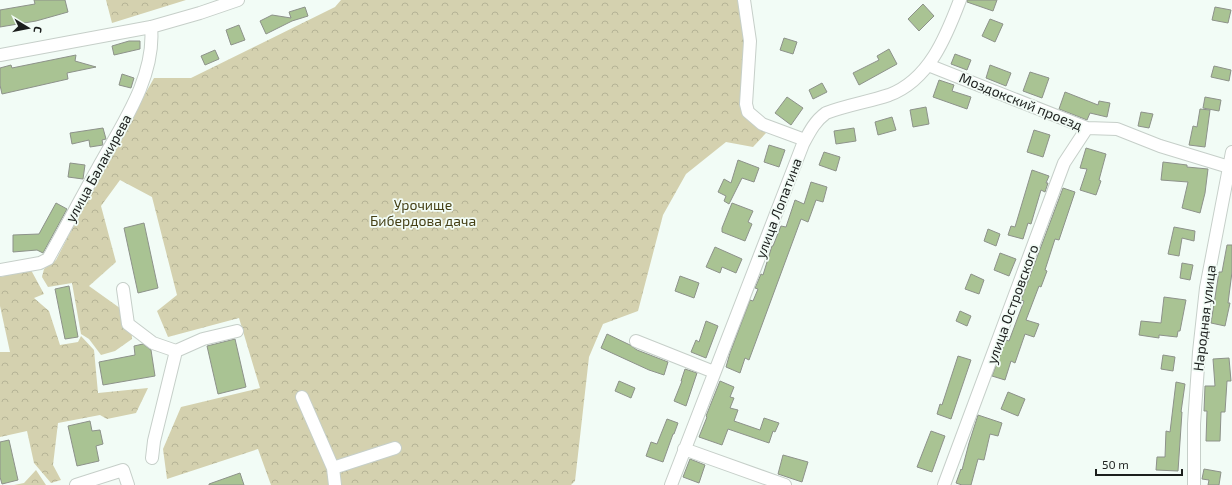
<svg xmlns="http://www.w3.org/2000/svg" width="1232" height="485" font-family="'Exo 2',sans-serif">
	<style>
		.forest { fill: url(#forest-crowns) }
		.building { fill: #a9c393; stroke: #8d928a }
		.lines { fill: none; stroke-linecap: round; stroke-linejoin: round }
		.minor-casing { stroke: #c6cfc9; stroke-width: 14 }
		.minor { stroke: #fff; stroke-width: 12 }
		.labels { text-anchor: middle; dominant-baseline: central; stroke-width: 3.5; stroke-linejoin: round; paint-order: stroke }
		.street-label { font-size: 14px; fill: #1c1f1d; stroke: #f2fcf6 }
		.park-label { font-size: 14px; fill: #443f15; stroke: #f2fcf6 }
	</style>
	<defs>
		<pattern id="forest-crowns" width="20" height="18" patternUnits="userSpaceOnUse"><rect width="20" height="18" fill="#d4d1af"/><path d="M2 6a3 3 0 1 1 6 0M12 15a3 3 0 1 1 6 0" fill="none" stroke="#b5b396"/></pattern>
	</defs>
	<rect width="100%" height="100%" fill="#f2fcf6"/>
	<!-- forest -->
	<path class="forest" d="M 106,0 L 186,0 L 112,23 Z
		M 341,0 L 738,0 L 746,53 L 741,112 L 766,133 L 753,147 L 726,142 L 686,174 L 663,215 L 638,311 L 603,324 L 589,357 L 575,481 L 571,485 L 271,485 L 258,449 L 167,479 L 163,449 L 181,407 L 260,388 L 239,318 L 168,337 L 157,311 L 177,295 L 152,197 L 120,180 L 101,206 L 116,262 L 89,286 L 131,316 L 132,339 L 115,351 L 101,355 L 89,339 L 81,334 L 72,283 L 48,287 L 42,277 L 44,269 L 56,260 L 103,169 L 154,78 L 191,78 L 335,7 Z
		M 31,270 L 44,294 L 34,298 L 49,311 L 60,345 L 78,342 L 81,336 L 94,350 L 98,393 L 148,388 L 136,413 L 107,419 L 100,415 L 58,423 L 53,465 L 61,480 L 51,483 L 34,463 L 27,431 L 0,437 L 0,352 L 10,352 L 0,306 L 0,277 Z
		M 36,470 L 46,485 L 14,485 L 24,483 Z"/>
	<!-- building -->
	<path class="building" d="M 34,0 L 65,0 L 68,12 L 36,21 L 0,27 L 0,10 L 35,4 Z
		M 967,0 L 997,0 L 993,11 L 967,2 Z
		M 923,4 L 934,16 L 919,31 L 908,19 Z
		M 305,7 L 308,16 L 292,21 L 266,34 L 260,21 L 272,15 L 291,18 L 289,12 Z
		M 1215,7 L 1231,10 L 1228,23 L 1212,20 Z
		M 990,19 L 1003,24 L 995,42 L 982,36 Z
		M 239,25 L 245,40 L 231,45 L 226,30 Z
		M 784,38 L 797,42 L 793,54 L 780,50 Z
		M 129,41 L 140,41 L 140,49 L 114,55 L 112,46 Z
		M 889,49 L 897,64 L 859,85 L 853,73 L 879,60 L 877,56 Z
		M 215,50 L 219,59 L 205,65 L 201,56 Z
		M 955,54 L 971,60 L 967,70 L 951,64 Z
		M 76,55 L 75,61 L 96,67 L 67,73 L 68,79 L 2,94 L 0,85 L 0,68 L 11,65 L 12,68 Z
		M 990,65 L 1011,73 L 1006,86 L 986,78 Z
		M 1214,66 L 1231,70 L 1229,81 L 1211,77 Z
		M 1030,72 L 1049,78 L 1042,98 L 1023,91 Z
		M 122,74 L 134,78 L 131,88 L 119,85 Z
		M 939,80 L 954,85 L 952,91 L 971,97 L 967,109 L 933,97 Z
		M 822,83 L 827,92 L 813,99 L 809,90 Z
		M 1065,92 L 1098,105 L 1099,101 L 1110,103 L 1107,117 L 1090,113 L 1087,120 L 1059,109 Z
		M 787,97 L 803,108 L 791,125 L 775,113 Z
		M 1205,97 L 1221,100 L 1219,111 L 1203,108 Z
		M 926,107 L 929,124 L 913,127 L 910,110 Z
		M 1200,109 L 1210,110 L 1205,147 L 1189,145 L 1193,126 L 1197,127 Z
		M 1141,112 L 1153,114 L 1149,128 L 1138,126 Z
		M 892,117 L 896,130 L 878,135 L 875,122 Z
		M 103,128 L 106,139 L 102,140 L 103,145 L 90,147 L 89,140 L 72,144 L 70,133 Z
		M 854,128 L 856,141 L 836,144 L 834,131 Z
		M 1034,130 L 1050,135 L 1043,157 L 1027,152 Z
		M 769,145 L 785,150 L 779,167 L 764,162 Z
		M 1086,148 L 1106,154 L 1099,180 L 1101,181 L 1096,195 L 1080,190 L 1087,169 L 1080,168 Z
		M 824,152 L 840,157 L 836,171 L 819,165 Z
		M 738,160 L 759,168 L 754,182 L 742,178 L 729,204 L 724,201 L 726,196 L 718,192 L 724,179 L 731,183 Z
		M 1163,162 L 1187,165 L 1187,167 L 1208,169 L 1205,193 L 1200,213 L 1182,208 L 1188,182 L 1161,180 Z
		M 70,163 L 85,165 L 83,179 L 68,177 Z
		M 1032,170 L 1049,176 L 1046,183 L 1048,183 L 1045,192 L 1041,190 L 1031,224 L 1028,223 L 1023,239 L 1008,235 L 1011,226 L 1015,227 Z
		M 811,182 L 827,187 L 823,202 L 816,200 L 808,222 L 801,219 L 749,360 L 745,358 L 740,373 L 726,367 L 730,353 L 750,300 L 753,301 L 758,289 L 755,288 L 761,274 L 763,275 L 772,246 L 773,246 L 781,226 L 786,227 L 795,200 L 804,204 Z
		M 1063,188 L 1075,192 L 1059,240 L 1055,239 L 1045,270 L 1047,271 L 1041,287 L 1039,286 L 1026,320 L 1039,324 L 1034,337 L 1025,334 L 1015,363 L 1011,361 L 1005,380 L 992,376 L 1006,340 L 1009,341 L 1024,301 L 1021,300 Z
		M 56,203 L 67,209 L 43,253 L 37,250 L 13,252 L 13,235 L 39,234 Z
		M 732,203 L 753,211 L 748,222 L 752,224 L 745,241 L 722,232 L 722,228 Z
		M 144,223 L 158,288 L 138,293 L 124,228 Z
		M 1174,227 L 1195,231 L 1194,241 L 1182,238 L 1179,256 L 1168,254 Z
		M 988,229 L 1000,234 L 996,246 L 984,241 Z
		M 1227,245 L 1232,245 L 1232,272 L 1228,303 L 1230,303 L 1225,326 L 1211,323 L 1219,272 L 1222,272 Z
		M 715,247 L 742,259 L 736,273 L 722,267 L 720,273 L 706,267 Z
		M 1000,253 L 1016,259 L 1009,276 L 994,270 Z
		M 1182,263 L 1193,265 L 1190,280 L 1180,278 Z
		M 971,274 L 984,280 L 979,294 L 965,289 Z
		M 680,276 L 699,283 L 694,298 L 675,291 Z
		M 69,286 L 78,337 L 65,339 L 55,289 Z
		M 1164,297 L 1186,300 L 1180,331 L 1178,331 L 1177,337 L 1159,335 L 1159,338 L 1139,335 L 1141,321 L 1161,323 Z
		M 960,311 L 971,316 L 967,326 L 956,321 Z
		M 706,321 L 718,326 L 706,358 L 691,352 L 696,340 L 699,342 Z
		M 607,334 L 630,345 L 637,350 L 668,362 L 664,375 L 649,370 L 601,348 Z
		M 235,339 L 246,387 L 218,394 L 207,346 Z
		M 143,344 L 151,350 L 155,376 L 103,385 L 99,362 L 135,355 L 134,346 Z
		M 1163,355 L 1175,357 L 1173,371 L 1161,369 Z
		M 958,356 L 971,360 L 951,419 L 937,414 L 940,404 L 942,405 Z
		M 1229,358 L 1231,381 L 1227,381 L 1225,412 L 1221,412 L 1220,441 L 1206,441 L 1207,411 L 1204,411 L 1205,386 L 1215,386 L 1213,359 Z
		M 685,369 L 697,373 L 686,406 L 674,401 L 682,381 L 681,381 Z
		M 619,381 L 635,388 L 631,398 L 615,391 Z
		M 720,381 L 734,387 L 730,397 L 734,398 L 730,408 L 738,410 L 734,421 L 760,430 L 764,418 L 779,423 L 775,432 L 773,431 L 769,443 L 728,429 L 722,445 L 699,437 L 707,417 L 706,416 Z
		M 1176,382 L 1185,384 L 1181,412 L 1182,412 L 1178,471 L 1156,470 L 1157,457 L 1165,457 L 1166,431 L 1170,432 Z
		M 1008,392 L 1025,399 L 1018,416 L 1001,409 Z
		M 978,415 L 1002,423 L 998,436 L 990,434 L 984,460 L 978,459 L 971,485 L 962,485 L 956,483 L 961,469 L 962,470 L 969,443 Z
		M 667,419 L 678,423 L 674,434 L 673,434 L 663,462 L 646,456 L 651,442 L 657,444 Z
		M 90,421 L 92,431 L 100,430 L 103,444 L 96,446 L 99,461 L 77,466 L 68,426 Z
		M 931,431 L 945,436 L 932,472 L 917,467 Z
		M 9,440 L 18,480 L 2,484 L 0,477 L 0,442 Z
		M 783,455 L 808,462 L 802,482 L 778,474 Z
		M 690,459 L 705,465 L 699,483 L 683,477 Z
		M 1204,469 L 1221,472 L 1219,485 L 1208,485 L 1209,480 L 1202,479 Z
		M 240,473 L 244,485 L 209,485 L 209,484 Z"/>
	<g class="lines">
		<defs>
			<path id="minor" d="M 744,0 L 750,41 L 746,104 L 748,112 L 762,124 L 805,140
				M 0,55 L 151,27 L 200,13 L 238,0
				M 928,65 L 1087,128 L 1117,129 L 1160,146 L 1229,167
				M 0,270 L 40,263 L 48,259 C 65,229 81,198 98,168 C 121,126 156,77 151,27
				M 123,289 L 128,324 L 153,343 L 176,351 L 154,441 L 152,458
				M 636,341 L 714,372
				M 176,351 L 203,339 L 237,331
				M 302,397 L 333,468 L 335,485
				M 684,449 L 785,485
				M 333,468 L 395,448
				M 76,485 L 123,470 L 128,485
				M 671,485 L 803,144 C 810,131 815,121 826,113 C 847,105 868,102 889,95 C 929,80 946,37 960,0
				M 944,485 L 1064,163 L 1087,128
				M 1194,485 L 1194,424 L 1199,352 L 1206,288 L 1232,152"/>
		</defs>
		<!-- minor casing -->
		<use href="#minor" class="minor-casing"/>
		<!-- minor -->
		<use href="#minor" class="minor"/>
	</g>
	<g class="labels">
		<!-- street labels -->
		<g class="street-label">
			<text transform="translate(1021 101) rotate(22)">Моздокский проезд</text>
			<text transform="translate(98 168) rotate(-61)">улица Балакирева</text>
			<text transform="translate(778 208) rotate(-69)">улица Лопатина</text>
			<text transform="translate(1012 304) rotate(-70)">улица Островского</text>
			<text transform="translate(1204 318) rotate(-83)">Народная улица</text>
		</g>
		<!-- park labels -->
		<g class="park-label">
			<text x="423" y="204">Урочище<tspan x="423" dy="16">Бибердова дача</tspan></text>
		</g>
	</g>
	<!-- north arrow -->
	<g transform="translate(28 28) rotate(100)" stroke="#f2fcf6" stroke-width="3" paint-order="stroke">
	<path d="M0-3L7 15L0 10L-7 15Z" fill="#1c1f1d"/>
	<text y="-6" font-size="11" font-weight="bold" text-anchor="middle" fill="#1c1f1d">С</text>
	</g>
	<!-- scale -->
	<path d="M1096 469v6h86v-6" fill="none" stroke="#1c1f1d" stroke-width="2"/>
	<text x="1102" y="469" font-size="12" fill="#1c1f1d" stroke="#f2fcf6" stroke-width="3" paint-order="stroke">50 m</text>
</svg>
